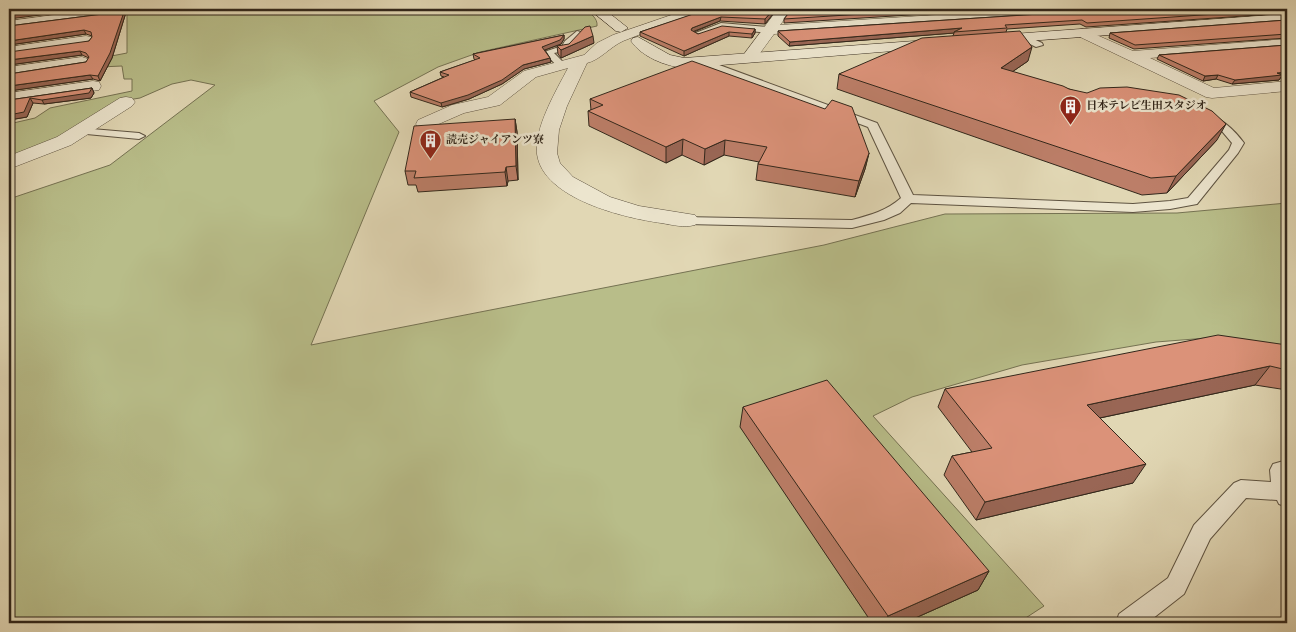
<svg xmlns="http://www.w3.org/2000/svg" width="1296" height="632" font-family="'IM FELL English','Noto Serif JP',serif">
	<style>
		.green { fill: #b8bd89; stroke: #757252 }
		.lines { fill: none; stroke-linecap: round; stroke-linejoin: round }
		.lane-casing { stroke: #5e5341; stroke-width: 2 }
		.street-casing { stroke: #5e5341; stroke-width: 1 }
		.secondary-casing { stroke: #32271b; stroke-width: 1 }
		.lane { fill: #ece5ce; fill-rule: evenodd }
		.street { fill: #ece5ce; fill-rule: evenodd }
		.secondary { fill: #ece5ce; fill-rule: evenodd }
		.wall { fill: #bc7e68; stroke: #32271b }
		.shaded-wall { fill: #965; stroke: #32271b }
		.building { fill: #db9279; stroke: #32271b }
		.labels { text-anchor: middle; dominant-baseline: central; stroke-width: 5; stroke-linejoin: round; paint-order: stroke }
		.far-poi-label { font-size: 11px; font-weight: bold; fill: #32271b; stroke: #ece5ce; text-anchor: start }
	</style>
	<rect width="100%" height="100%" fill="#e1d7b4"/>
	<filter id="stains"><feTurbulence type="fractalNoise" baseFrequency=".004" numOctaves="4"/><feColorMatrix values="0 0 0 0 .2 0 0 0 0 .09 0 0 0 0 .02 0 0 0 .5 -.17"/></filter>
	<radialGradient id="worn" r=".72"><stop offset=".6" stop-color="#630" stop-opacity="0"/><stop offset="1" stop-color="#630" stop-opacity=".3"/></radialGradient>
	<!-- green -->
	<path class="green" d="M 135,9 L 584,9 C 590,13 598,18 597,26 L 480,52 L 438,67 L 374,101 L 399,132 L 311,345 L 824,245 L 945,214 L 1177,213 L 1287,203 L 1287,352 L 1220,337 L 1156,342 L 1022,365 L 912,397 L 873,416 L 1044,606 L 1018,623 L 904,623 L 978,590 L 741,427 L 872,623 L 9,623 L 9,199 L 110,165 L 215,85 L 191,80 L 172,84 L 140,98 L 122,101 L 48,145 L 9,158 L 9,124 L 35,118 L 50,108 L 132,91 L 132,79 L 124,79 L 122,66 L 100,67 L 101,58 L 127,53 L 127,14 Z"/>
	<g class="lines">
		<defs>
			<path id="lane" d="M 721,23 L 768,27 L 772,30 L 768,33 L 722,28 L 697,37 L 693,34 Z
				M 577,31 L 584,33 L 572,44 L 569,50 L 554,53 L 565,64 L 563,66 L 557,66 L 544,52 L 562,46 L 565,41 Z
				M 1023,34 L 1042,43 L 1043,45 L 1036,47 L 1020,39 L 1019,37 Z
				M 703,59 L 877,123 L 913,195 L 1133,204 L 1170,201 L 1188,198 L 1229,150 L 1232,143 L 1221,130 L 1201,119 L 1200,117 L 1201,115 C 1216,111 1236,132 1244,143 L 1238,153 L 1197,204 L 1170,209 L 1133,212 L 911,203 L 900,213 L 884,220 L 852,228 L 687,224 L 682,223 L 680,220 L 682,217 L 852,220 C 871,215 886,211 901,198 L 868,127 L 700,64 L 700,60 Z
				M 80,128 L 139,133 L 145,136 L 139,139 L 76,133 L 74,131 Z
				M 1287,460 L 1287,507 L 1279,504 L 1277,500 L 1246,498 L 1210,539 L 1184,594 L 1147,623 L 1116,623 L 1119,614 L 1168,578 L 1194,525 L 1234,483 L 1241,480 L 1271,482 L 1270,470 L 1273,464 Z"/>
			<path id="street" d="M 99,9 L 110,9 L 112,12 L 105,16 L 9,29 L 9,21 Z
				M 689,9 L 708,9 L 706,12 C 678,21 650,30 623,41 C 610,47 600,60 587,63 L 567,106 L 559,130 L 557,153 L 560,163 L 573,177 L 610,197 L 639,206 L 695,215 L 699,220 L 695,225 C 684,228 673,225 661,223 C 625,218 543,199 537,154 C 534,128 556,91 568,68 L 536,77 L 500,105 L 464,113 L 425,130 L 418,128 L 416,124 L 418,120 L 452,105 L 488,97 L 524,71 L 584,55 L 597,43 L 613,35 Z
				M 778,9 L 792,9 L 780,25 L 1028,9 L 1091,9 L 1084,13 L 774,34 L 755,60 L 745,60 L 742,57 Z
				M 1083,29 L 1133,51 L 1287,39 L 1287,47 L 1150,58 L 1214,88 L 1287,81 L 1287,91 L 1212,98 L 1206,97 L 1078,36 L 1076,33 L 1078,30 Z
				M 86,36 L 91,37 L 93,40 L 91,43 L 9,55 L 9,47 Z
				M 82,57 L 88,59 L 90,62 L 88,65 L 9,77 L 9,67 Z
				M 93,81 L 99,82 L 101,86 L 99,90 L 9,103 L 9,93 Z
				M 126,97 L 132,98 L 135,102 L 132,106 L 71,145 L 9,169 L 9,156 L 57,137 L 120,98 Z"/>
			<path id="secondary" d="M 589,9 L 604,9 L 628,28 L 621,32 L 616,31 Z
				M 1287,14 L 1287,22 L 987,44 L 982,43 L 980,40 L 982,37 L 987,36 Z
				M 638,37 L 670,55 L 684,58 L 942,39 L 947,40 L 949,43 L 947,46 L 942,47 L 684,68 C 665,66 642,57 631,41 L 633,38 Z"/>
		</defs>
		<!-- lane casing -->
		<use href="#lane" class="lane-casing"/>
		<!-- street casing -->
		<use href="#street" class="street-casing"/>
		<!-- secondary casing -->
		<use href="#secondary" class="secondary-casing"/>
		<!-- lane -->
		<use href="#lane" class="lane"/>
		<!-- street -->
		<use href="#street" class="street"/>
		<!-- secondary -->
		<use href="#secondary" class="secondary"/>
	</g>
	<!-- wall -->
	<path class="wall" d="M 111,9 L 128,9 L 127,9 L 112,58 L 100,81 L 93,79 L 9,91 L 9,74 L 86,62 L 89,58 L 82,55 L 9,65 L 89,41 L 92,37 L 92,36 L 86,34 L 9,45 L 9,26 L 103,14 Z
		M 777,9 L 765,24 L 720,21 L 694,32 L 698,34 L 755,29 L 755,33 L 752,38 L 729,36 L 684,56 L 640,36 L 640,32 L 707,10 Z
		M 792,9 L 1003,9 L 784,23 L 784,19 Z
		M 1287,9 L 1287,13 L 1086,27 L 1080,24 L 1007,29 L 1006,32 L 1028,61 L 1012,72 L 1069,89 L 1217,140 L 1167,193 L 1142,195 L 837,89 L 839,74 L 953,36 L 954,33 L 789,46 L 778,36 L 778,31 L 1086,11 Z
		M 1287,20 L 1287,38 L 1134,49 L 1109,38 L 1110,33 Z
		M 564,35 L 564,39 L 561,44 L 545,50 L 550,58 L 551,62 L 524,69 L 502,84 L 469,99 L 442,107 L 411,97 L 410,92 L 444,77 L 441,76 L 440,72 L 475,60 L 474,59 L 473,54 Z
		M 594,43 L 561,58 L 558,54 L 557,46 Z
		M 1287,45 L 1287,77 L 1281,77 L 1279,80 L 1232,84 L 1216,79 L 1203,81 L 1157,59 L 1159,55 Z
		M 92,88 L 94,93 L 91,98 L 44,104 L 33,103 L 27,117 L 9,120 L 9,100 Z
		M 590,99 L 869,153 L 865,169 L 855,197 L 756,180 L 758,164 L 759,162 L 724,155 L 704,165 L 682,155 L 666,163 L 589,126 L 588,111 L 591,110 Z
		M 515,119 L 517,132 L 518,180 L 508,181 L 507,186 L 418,192 L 416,185 L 408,185 L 405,171 Z
		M 1287,345 L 1287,390 L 1255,385 L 1100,418 L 1133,483 L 976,520 L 944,475 L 952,456 L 972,452 L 938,407 L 945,389 Z
		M 743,407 L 989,571 L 978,590 L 904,623 L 872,623 L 740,427 Z"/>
	<!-- shaded-wall -->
	<path class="shaded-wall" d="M 56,9 L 87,9 L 9,19 L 9,15 Z
		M 125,9 L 128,9 L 127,9 L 112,58 L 100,81 L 98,76 Z
		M 774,9 L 777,9 L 765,24 L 765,19 Z
		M 721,17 L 720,21 L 692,32 L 691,30 L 692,28 Z
		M 962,28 L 954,32 L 954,33 L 789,46 L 790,42 Z
		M 755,29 L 755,33 L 752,38 L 752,34 Z
		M 84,30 L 86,34 L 9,45 L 9,41 Z
		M 729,32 L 729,36 L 684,56 L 684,51 Z
		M 564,35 L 564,39 L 561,44 L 542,51 L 542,47 Z
		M 593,36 L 594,43 L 561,58 L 561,50 Z
		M 1032,47 L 1028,61 L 996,83 L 1001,68 Z
		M 80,51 L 82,55 L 9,65 L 9,60 Z
		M 550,58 L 551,62 L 524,69 L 502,84 L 469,99 L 442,107 L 441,103 L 523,65 Z
		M 1287,72 L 1287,77 L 1281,77 L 1279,80 L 1232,84 L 1235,80 Z
		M 90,75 L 93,79 L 9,91 L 9,86 Z
		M 1218,75 L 1216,79 L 1203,81 L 1205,76 Z
		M 92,88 L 94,93 L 91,98 L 44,104 L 42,100 Z
		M 30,98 L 33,103 L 27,117 L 9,120 L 9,115 Z
		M 515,119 L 517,132 L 518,180 L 516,166 Z
		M 1226,124 L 1217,140 L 1167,193 L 1176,176 Z
		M 683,139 L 682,155 L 666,163 L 666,147 Z
		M 725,140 L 724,155 L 704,165 L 705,149 Z
		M 869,153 L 865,169 L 855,197 L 859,181 Z
		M 506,167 L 508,181 L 507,186 L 505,172 Z
		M 1270,366 L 1255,385 L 1076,423 L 1087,405 Z
		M 1146,464 L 1133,483 L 976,520 L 985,502 Z
		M 989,571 L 978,590 L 904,623 L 884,623 L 888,616 Z"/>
	<!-- building -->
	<path class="building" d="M 9,9 L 56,9 L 9,15 Z
		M 112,9 L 125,9 L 110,53 L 98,76 L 90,75 L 9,86 L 9,74 L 86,62 L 89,57 L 86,53 L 80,51 L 9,60 L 9,52 L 89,41 L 92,37 L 91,32 L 84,30 L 9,41 L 9,26 L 103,14 Z
		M 708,9 L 774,9 L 765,19 L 721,17 L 692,28 L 691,30 L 698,34 L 722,26 L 755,29 L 752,34 L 729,32 L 684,51 L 640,32 Z
		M 792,9 L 941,9 L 784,19 Z
		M 1089,9 L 1287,9 L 1087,23 L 1082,20 L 1005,25 L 1007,28 L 954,32 L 962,28 L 790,42 L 778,31 L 1086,11 Z
		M 1287,20 L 1287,34 L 1135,45 L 1110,33 Z
		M 590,26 L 593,36 L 561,50 L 557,46 L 569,44 L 585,27 Z
		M 1020,31 L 1032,47 L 1001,68 L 1063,86 L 1069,89 L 1087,93 L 1100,88 L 1127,87 L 1179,95 L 1212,111 L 1226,124 L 1176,176 L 1151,178 L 839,74 L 922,38 Z
		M 564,35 L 560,40 L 542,47 L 550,58 L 523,65 L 502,80 L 468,95 L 441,103 L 410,92 L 449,75 L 440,72 L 480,58 L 473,54 Z
		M 1287,45 L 1287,72 L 1277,73 L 1282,75 L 1235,80 L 1218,75 L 1205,76 L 1159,55 Z
		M 692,61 L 825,109 L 832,100 L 852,107 L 869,153 L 859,181 L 758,164 L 767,147 L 725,140 L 705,149 L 683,139 L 666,147 L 588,111 L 603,105 L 590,99 Z
		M 92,88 L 89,93 L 42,100 L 30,98 L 24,112 L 9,115 L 9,100 Z
		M 515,119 L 516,166 L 506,167 L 505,172 L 414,178 L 416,171 L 405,171 L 414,126 Z
		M 1218,335 L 1287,345 L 1287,370 L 1270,366 L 1087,405 L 1146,464 L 985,502 L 952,456 L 992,448 L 945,389 Z
		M 827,380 L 989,571 L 888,616 L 743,407 Z"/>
	<!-- icons -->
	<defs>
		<symbol id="building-pin" viewBox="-11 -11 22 30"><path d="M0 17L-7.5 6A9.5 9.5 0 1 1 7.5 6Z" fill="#8f2418" stroke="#ece5ce"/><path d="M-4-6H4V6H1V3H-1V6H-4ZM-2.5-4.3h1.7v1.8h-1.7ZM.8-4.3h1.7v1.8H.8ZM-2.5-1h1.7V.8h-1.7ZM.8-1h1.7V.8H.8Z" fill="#fff"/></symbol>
	</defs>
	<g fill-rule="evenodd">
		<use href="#building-pin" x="1058" y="94" width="25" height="34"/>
		<use href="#building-pin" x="418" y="128" width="25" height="34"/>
	</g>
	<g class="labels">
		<!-- far-poi labels -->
		<g class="far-poi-label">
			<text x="1086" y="106">日本テレビ生田スタジオ</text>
			<text x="446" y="140">読売ジャイアンツ寮</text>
		</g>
	</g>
	<!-- margin -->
	<rect width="1296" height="632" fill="none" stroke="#e1d7b4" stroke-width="30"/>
	<rect x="10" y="10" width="1276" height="612" fill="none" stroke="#32271b" stroke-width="2.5"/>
	<rect x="15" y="15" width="1266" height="602" fill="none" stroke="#32271b"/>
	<rect width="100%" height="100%" filter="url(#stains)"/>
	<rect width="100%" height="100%" fill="url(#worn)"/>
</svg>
